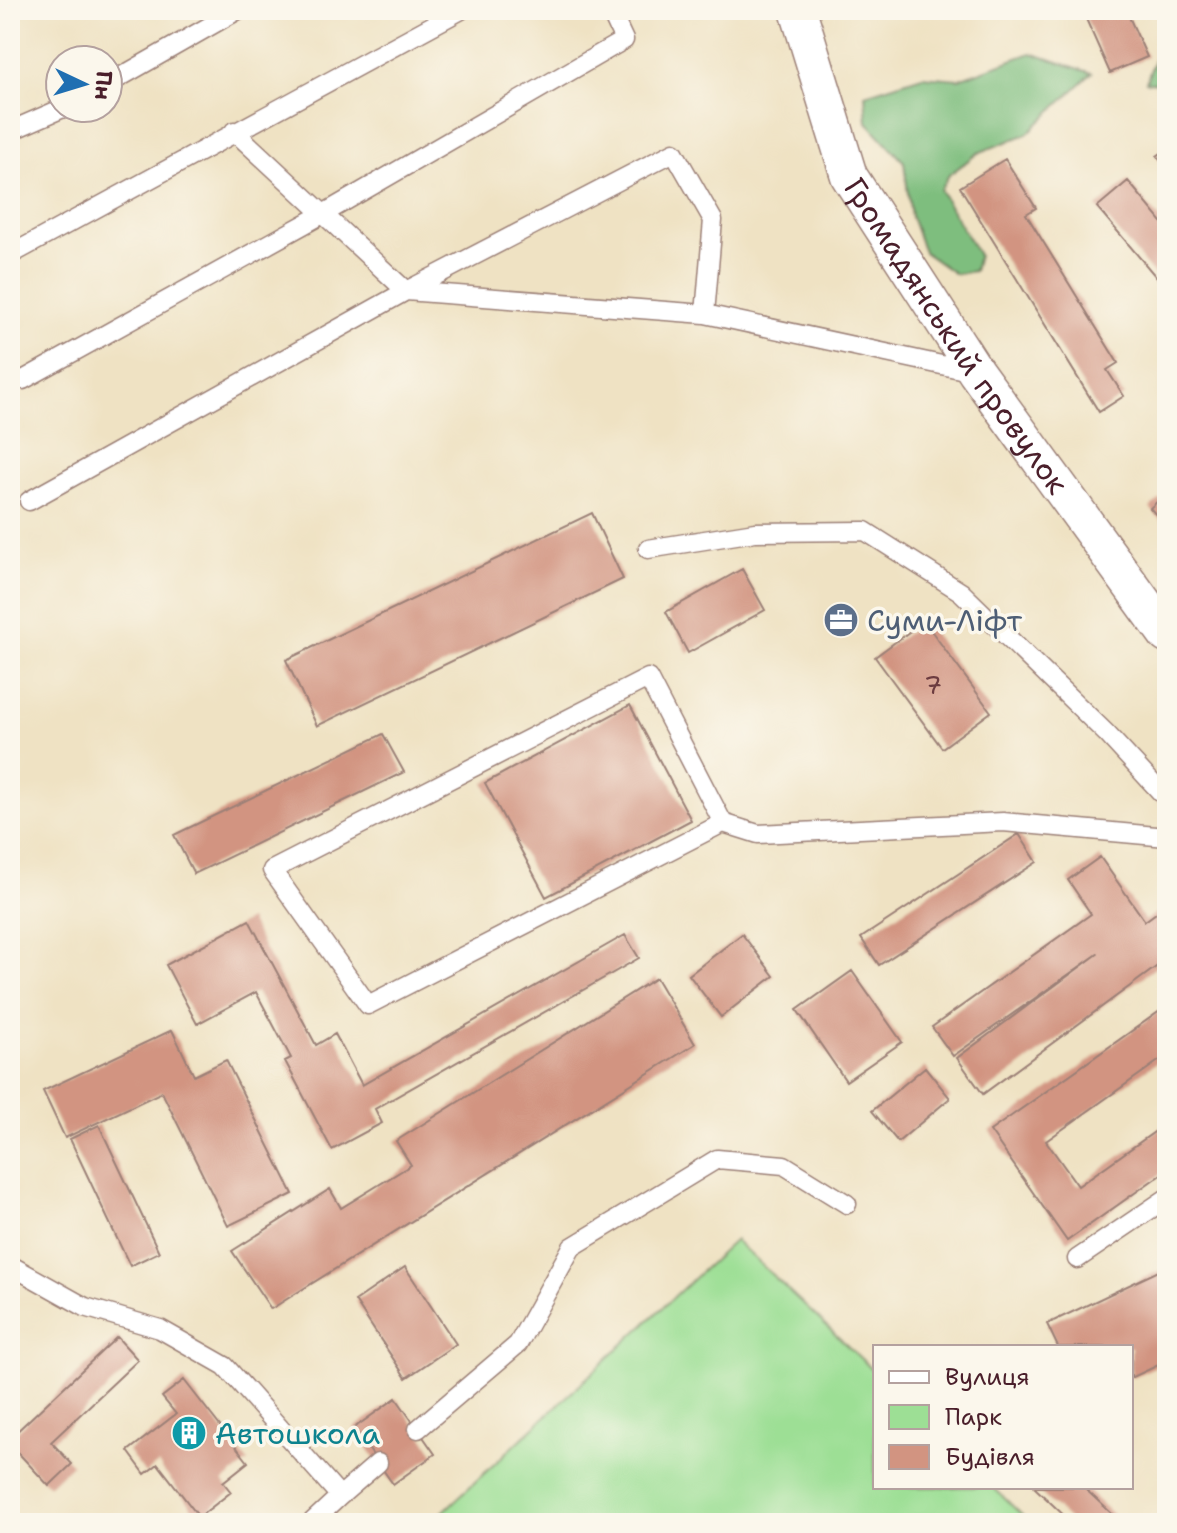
<svg xmlns="http://www.w3.org/2000/svg" width="1177" height="1533" font-family="'Shantell Sans',sans-serif">
	<style>
		.green { fill: #9ddf95; stroke: #747f60; stroke-width: 2 }
		.forest { fill: #7ebe7e; stroke: #646e54; stroke-width: 2 }
		.building { fill: #d29481 }
		.lines { fill: none; stroke-linecap: round; stroke-linejoin: round }
		.lane-casing { stroke: #9c8077; stroke-width: 21 }
		.street-casing { stroke: #9c8077; stroke-width: 39 }
		.lane { stroke: #fff; stroke-width: 18 }
		.street { stroke: #fff; stroke-width: 36 }
		.labels { text-anchor: middle; dominant-baseline: central; stroke-width: 7; stroke-linejoin: round; paint-order: stroke }
		.number-label { font-size: 26px; fill: #6c3c40 }
		.street-label { font-size: 30px; fill: #4a1f2b; stroke: #fbf7ec }
		.service-label { font-size: 30px; fill: #4e5e75; stroke: #fbf7ec; text-anchor: start }
		.culture-label { font-size: 30px; fill: #0d838f; stroke: #fbf7ec; text-anchor: start }
	</style>
	<rect width="100%" height="100%" fill="#fbf7ec"/>
	<filter id="ink" filterUnits="userSpaceOnUse"><feTurbulence type="fractalNoise" baseFrequency=".0125" numOctaves="2"/><feDisplacementMap in="SourceGraphic" scale="16" xChannelSelector="R" yChannelSelector="G"/><feConvolveMatrix kernelMatrix="1 2 1 2 8 2 1 2 1" color-interpolation-filters="sRGB"/></filter>
	<filter id="wash" filterUnits="userSpaceOnUse"><feTurbulence type="fractalNoise" baseFrequency=".006" numOctaves="4" result="noise"/><feDisplacementMap in="SourceGraphic" scale="32" xChannelSelector="R" yChannelSelector="G"/><feGaussianBlur stdDeviation="1.8" result="paint"/><feColorMatrix in="noise" values="0 0 0 0 0 0 0 0 0 0 0 0 0 0 0 0 0 1.4 0 .05"/><feComposite in="paint" operator="in"/></filter>
	<g filter="url(#wash)">
		<rect width="100%" height="100%" fill="#efe2c3"/>
		<!-- green -->
		<path class="green" d="M 735,1240 L 875,1372 L 875,1487 L 993,1487 L 1030,1523 L 431,1523 Z"/>
		<!-- forest -->
		<path class="forest" d="M 1161,42 L 1167,43 L 1167,83 L 1146,82 Z
			M 1031,53 L 1092,73 L 1027,134 L 978,153 L 949,175 L 940,190 L 978,255 L 974,271 L 955,274 L 924,252 L 911,217 L 904,162 L 867,122 L 865,94 L 922,76 L 959,79 Z"/>
		<g id="blocks">
			<!-- building -->
			<path class="building" d="M 1082,10 L 1126,10 L 1147,57 L 1110,73 Z
				M 1167,149 L 1167,170 L 1157,156 Z
				M 1005,159 L 1036,208 L 1026,214 L 1118,363 L 1107,370 L 1124,396 L 1099,412 L 960,187 Z
				M 1128,181 L 1167,228 L 1167,290 L 1097,207 Z
				M 1167,493 L 1167,527 L 1150,508 Z
				M 592,513 L 623,579 L 317,726 L 286,660 Z
				M 742,569 L 765,610 L 688,653 L 666,612 Z
				M 924,621 L 991,712 L 942,748 L 875,657 Z
				M 630,705 L 691,820 L 546,897 L 485,783 Z
				M 383,734 L 404,772 L 194,874 L 174,835 Z
				M 1019,834 L 1037,862 L 879,965 L 861,938 Z
				M 1100,857 L 1145,921 L 1167,905 L 1167,959 L 983,1094 L 957,1058 L 1099,953 L 953,1056 L 932,1027 L 1091,914 L 1068,880 Z
				M 249,920 L 316,1045 L 335,1034 L 362,1085 L 625,935 L 639,958 L 375,1109 L 382,1123 L 332,1150 L 285,1061 L 291,1058 L 256,992 L 197,1024 L 166,965 Z
				M 742,934 L 774,976 L 721,1017 L 689,975 Z
				M 852,971 L 902,1042 L 846,1081 L 797,1010 Z
				M 656,978 L 695,1044 L 271,1309 L 232,1251 L 330,1189 L 341,1208 L 411,1165 L 396,1141 Z
				M 1167,1006 L 1167,1055 L 1046,1141 L 1078,1186 L 1167,1123 L 1167,1170 L 1067,1241 L 990,1131 Z
				M 172,1030 L 194,1076 L 226,1060 L 293,1194 L 228,1226 L 162,1092 L 65,1138 L 43,1091 Z
				M 925,1067 L 950,1098 L 898,1142 L 872,1111 Z
				M 99,1125 L 159,1252 L 130,1266 L 70,1139 Z
				M 405,1267 L 456,1344 L 406,1378 L 355,1301 Z
				M 1167,1267 L 1167,1361 L 1131,1378 L 1131,1347 L 1058,1347 L 1047,1324 Z
				M 117,1337 L 138,1360 L 51,1442 L 72,1464 L 49,1486 L 10,1444 L 10,1438 Z
				M 184,1380 L 248,1462 L 223,1482 L 231,1492 L 199,1517 L 158,1464 L 145,1474 L 128,1451 L 176,1414 L 162,1397 Z
				M 396,1398 L 435,1454 L 393,1484 L 354,1428 Z
				M 1034,1487 L 1083,1487 L 1122,1523 L 1072,1523 Z"/>
		</g>
	</g>
	<g filter="url(#ink)">
		<use href="#blocks" fill-opacity="0" stroke="#9c8077" stroke-width="2"/>
		<g class="lines">
			<defs>
				<path id="lane" d="M 108,84 L 238,10
					M 10,131 L 63,108
					M 234,131 L 406,291 L 705,314 L 974,372
					M 10,255 L 461,10
					M 23,380 L 323,214 L 624,40 L 610,10
					M 29,501 L 406,291 L 674,152 L 713,220 L 705,314
					M 648,549 L 755,532 L 865,531 L 961,592 L 1107,734 L 1167,799
					M 723,823 L 368,1005 L 272,870 L 648,678 L 723,823 L 758,834 L 1003,822 L 1167,837
					M 1077,1259 L 1167,1198
					M 10,1265 L 85,1307 L 160,1329 L 225,1366 L 340,1496 L 311,1523
					M 418,1429 L 518,1344 L 572,1247 L 717,1159 L 784,1165 L 847,1204
					M 340,1496 L 378,1463"/>
				<g id="street">
					<path id="s1" d="M 798,10 L 849,176 L 976,372 L 1167,635"/>
				</g>
			</defs>
			<!-- lane casing -->
			<use href="#lane" class="lane-casing"/>
			<!-- street casing -->
			<use href="#street" class="street-casing"/>
			<!-- lane -->
			<use href="#lane" class="lane"/>
			<!-- street -->
			<use href="#street" class="street"/>
		</g>
	</g>
	<!-- icons -->
	<defs>
		<symbol id="office-disc" viewBox="-11 -11 22 22"><circle r="9.5" fill="#5c6f8a" stroke="#fbf7ec"/><path d="M-6-3h4V-5.5h4V-3h4V5H-6ZM-1-4.5V-3h2v-1.5ZM-6 0V1H6V0Z" fill="#fff"/></symbol>
		<symbol id="building-disc" viewBox="-11 -11 22 22"><circle r="9.5" fill="#0f9aa8" stroke="#fbf7ec"/><path d="M-4-6H4V6H1V3H-1V6H-4ZM-2.5-4.3h1.7v1.8h-1.7ZM.8-4.3h1.7v1.8H.8ZM-2.5-1h1.7V.8h-1.7ZM.8-1h1.7V.8H.8Z" fill="#fff"/></symbol>
	</defs>
	<g fill-rule="evenodd">
		<use href="#office-disc" x="821" y="600" width="40" height="40"/>
		<use href="#building-disc" x="169" y="1413" width="40" height="40"/>
	</g>
	<g class="labels">
		<!-- number labels -->
		<g class="number-label">
			<text x="933" y="684">7</text>
		</g>
		<!-- street labels -->
		<g class="street-label">
			<text stroke="none"><textPath href="#s1" startOffset="366">Громадянський провулок</textPath></text>
		</g>
		<!-- service labels -->
		<g class="service-label">
			<text x="867" y="620">Суми-Ліфт</text>
		</g>
		<!-- culture labels -->
		<g class="culture-label">
			<text x="215" y="1433">Автошкола</text>
		</g>
	</g>
	<!-- margin -->
	<rect width="1177" height="1533" fill="none" stroke="#fbf7ec" stroke-width="40"/>
	<!-- legend -->
	<rect x="873" y="1345" width="260" height="144" fill="#fbf7ec" stroke="#b4a19f" stroke-width="2"/>
	<rect x="889" y="1371" width="40" height="12" fill="#ffffff" stroke="#b4a19f" stroke-width="2"/>
	<text x="945" y="1385" font-size="24" fill="#4a1f2b">Вулиця</text>
	<rect x="889" y="1405" width="40" height="24" fill="#9ddf95" stroke="#b4a19f" stroke-width="2"/>
	<text x="945" y="1425" font-size="24" fill="#4a1f2b">Парк</text>
	<rect x="889" y="1445" width="40" height="24" fill="#d29481" stroke="#b4a19f" stroke-width="2"/>
	<text x="945" y="1465" font-size="24" fill="#4a1f2b">Будівля</text>
	<!-- north arrow -->
	<g transform="translate(84 84) rotate(94)"><circle r="38" fill="#fbf7ec" stroke="#b4a19f" stroke-width="2"/>
	<path d="M0-6L14 30L0 20L-14 30Z" fill="#1f6fb2"/>
	<text y="-12" font-size="22" font-weight="bold" text-anchor="middle" fill="#4a1f2b">Пн</text>
	</g>
</svg>
